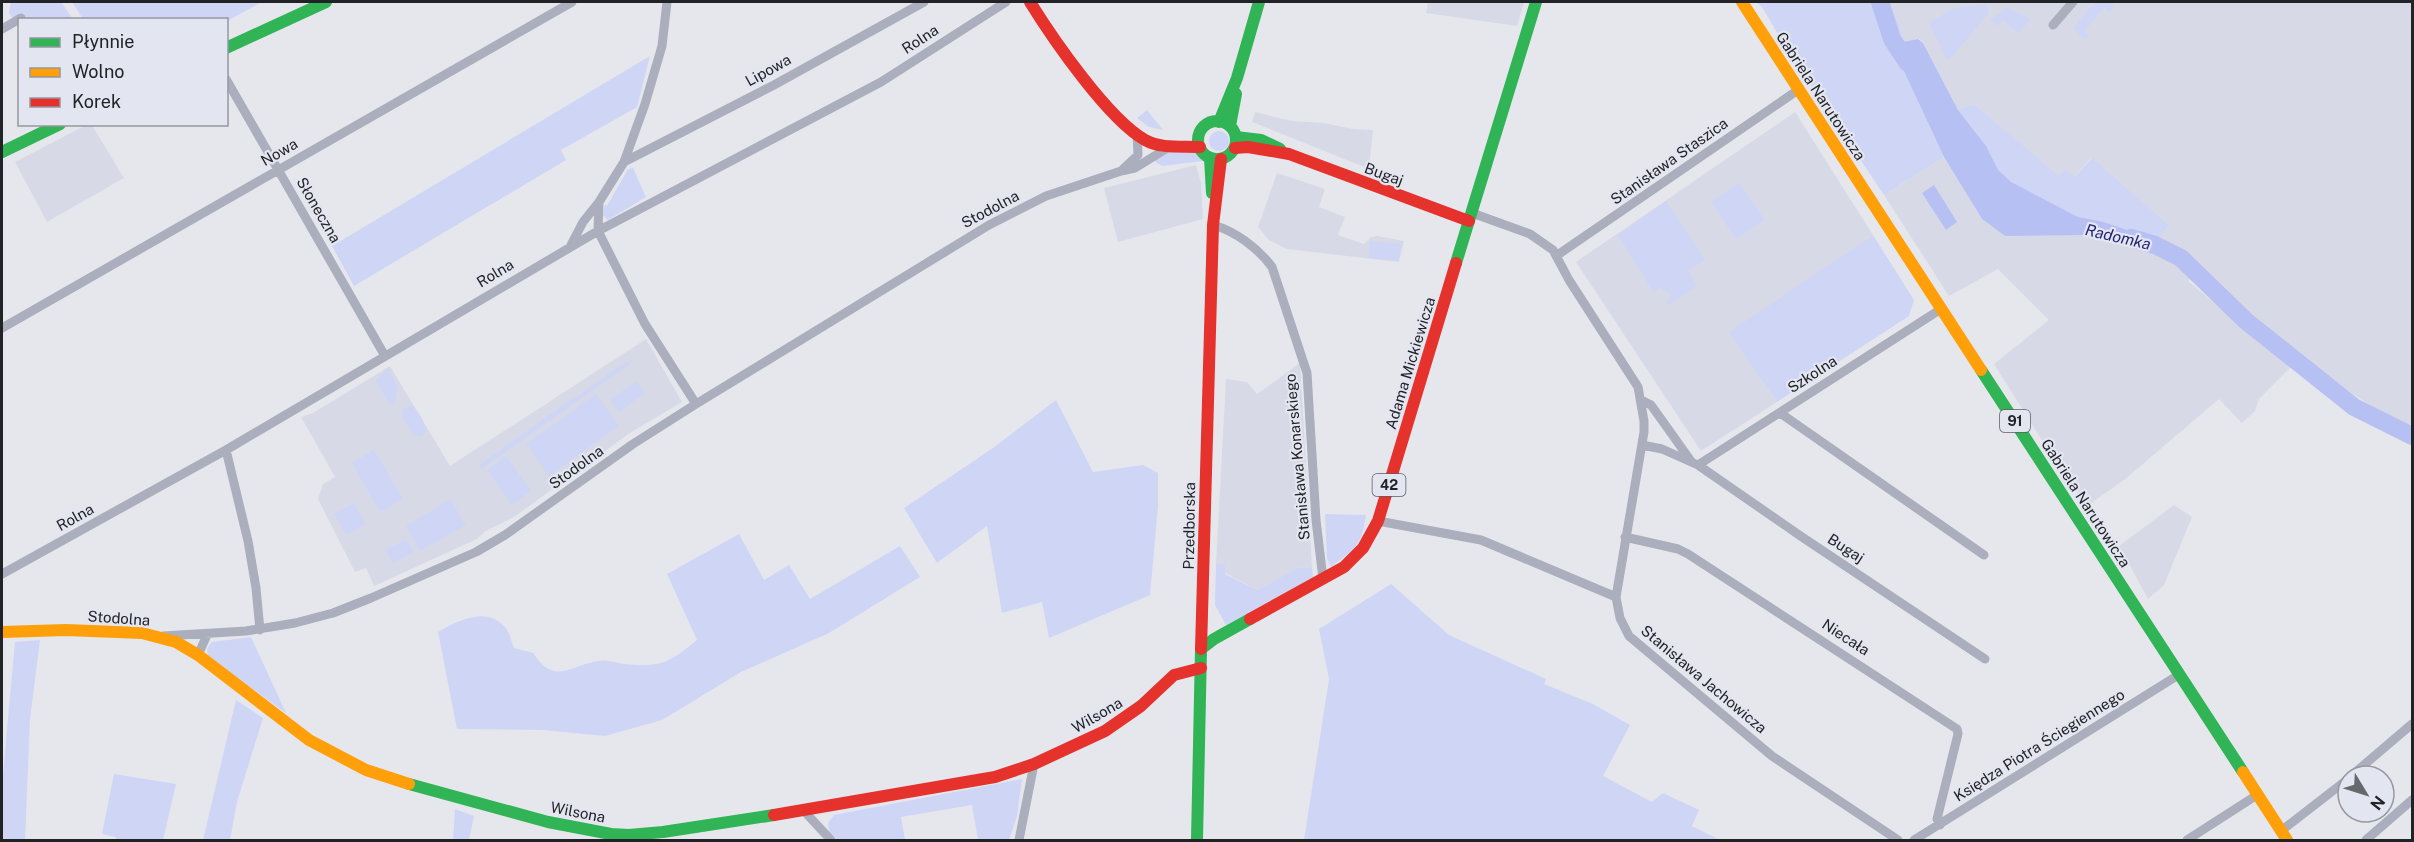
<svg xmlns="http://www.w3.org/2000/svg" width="2414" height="842" font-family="'Public Sans',sans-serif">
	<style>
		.built { fill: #d7dae6 }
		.green { fill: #cfd5f5 }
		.water { fill: #b6c0f3 }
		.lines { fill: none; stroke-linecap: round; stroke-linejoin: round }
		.river { stroke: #b6c0f3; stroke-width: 18 }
		.street { stroke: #abaebc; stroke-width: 9 }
		.fast { stroke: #30b455; stroke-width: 12 }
		.slow { stroke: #ff9f0a; stroke-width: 12 }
		.jam { stroke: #e5322d; stroke-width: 12 }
		.labels { text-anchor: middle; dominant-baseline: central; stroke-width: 4.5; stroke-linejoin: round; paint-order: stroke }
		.shield { fill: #e3e5f0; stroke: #5c5d63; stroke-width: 1.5 }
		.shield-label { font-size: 14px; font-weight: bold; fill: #222327 }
		.street-label { font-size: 15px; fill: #222327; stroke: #e3e5f0 }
		.water-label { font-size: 16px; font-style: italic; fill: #242574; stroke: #e3e5f0 }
	</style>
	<rect width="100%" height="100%" fill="#e6e7ed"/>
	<!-- built -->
	<path class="built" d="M 1428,2 L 1524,2 L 1517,26 L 1426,13 Z
		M 1891,2 L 2412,2 L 2412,426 L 2381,412 L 2331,380 L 2239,308 L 2201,269 L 2188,281 L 2291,367 L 2259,399 L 2255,411 L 2242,423 L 2219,399 L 2124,480 L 2087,506 L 2048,450 L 1994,364 L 2049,320 L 1998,269 L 1949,296 L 1884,195 L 1944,157 L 1982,219 L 2005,236 L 2096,235 L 2149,248 L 2169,225 L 2091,158 L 2074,178 L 2059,177 L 1974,104 L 1958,110 L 1923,43 L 1920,39 L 1904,41 Z
		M 1255,112 L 1292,121 L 1324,123 L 1353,129 L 1373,130 L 1369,169 L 1252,122 Z
		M 1795,112 L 1873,235 L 1730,332 L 1777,402 L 1701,451 L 1576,262 Z
		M 88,124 L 92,125 L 124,178 L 47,222 L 15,162 Z
		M 1196,165 L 1201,183 L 1203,219 L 1118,242 L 1104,188 Z
		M 1277,173 L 1325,189 L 1319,207 L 1345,217 L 1338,235 L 1364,244 L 1371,237 L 1377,236 L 1404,241 L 1399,262 L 1287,249 L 1269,240 L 1258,227 Z
		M 646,339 L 682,402 L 630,433 L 514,517 L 484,532 L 477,539 L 374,586 L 366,568 L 355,572 L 318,499 L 323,484 L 335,477 L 301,417 L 313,413 L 390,366 L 450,466 Z
		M 1300,363 L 1312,567 L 1297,568 L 1257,590 L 1225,573 L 1225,564 L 1216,564 L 1226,379 L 1247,382 L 1257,394 Z
		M 2174,505 L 2192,517 L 2164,585 L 2148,599 L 2119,546 Z"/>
	<!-- green -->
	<path class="green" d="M 11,2 L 61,2 L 73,19 L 20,20 L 18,26 L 9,13 Z
		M 72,2 L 262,2 L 227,21 L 83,19 Z
		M 1756,2 L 1891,2 L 1904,41 L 1896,43 L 1895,52 L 1944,157 L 1884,195 L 1790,55 L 1762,7 Z
		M 2095,2 L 2113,2 L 2113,7 L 2110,13 L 2104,8 L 2084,31 L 2090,36 L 2084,40 L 2073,28 Z
		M 1985,4 L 1988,7 L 1988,14 L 1950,59 L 1946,59 L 1929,23 L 1952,9 Z
		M 2006,7 L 2031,19 L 2018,33 L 2003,20 L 1998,26 L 1991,20 Z
		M 650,56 L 637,107 L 561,150 L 566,160 L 354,286 L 332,246 Z
		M 1974,104 L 2059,176 L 2065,169 L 2075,177 L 2092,158 L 2169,225 L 2157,240 L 2104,222 L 2084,220 L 2035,195 L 2009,191 L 1978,136 L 1958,110 Z
		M 1147,110 L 1163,130 L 1149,127 L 1137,118 Z
		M1209 141a10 10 0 1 1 20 0a10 10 0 1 1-20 0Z
		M 1194,150 L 1204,158 L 1209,168 L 1203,161 L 1162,166 L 1154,161 L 1169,151 Z
		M 633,168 L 646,197 L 608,220 L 603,215 L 605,204 L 607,206 L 628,169 Z
		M 1739,183 L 1765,220 L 1736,239 L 1711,202 Z
		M 1666,201 L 1705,260 L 1688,271 L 1697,286 L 1669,305 L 1667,302 L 1671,294 L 1658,287 L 1654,293 L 1618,235 Z
		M 1873,235 L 1914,300 L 1909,316 L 1777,402 L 1729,332 Z
		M 1370,241 L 1401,244 L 1399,261 L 1368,258 Z
		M 633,359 L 634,361 L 482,469 L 479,465 L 574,397 L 575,398 L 625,362 L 627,363 Z
		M 388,368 L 398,387 L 395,402 L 390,405 L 376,381 Z
		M 636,381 L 645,393 L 619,412 L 610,400 Z
		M 596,394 L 619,426 L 549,476 L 526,444 Z
		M 1056,400 L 1093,472 L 1143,465 L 1158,473 L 1158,506 L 1150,595 L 1049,638 L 1042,602 L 1002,613 L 987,526 L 937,563 L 904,508 L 993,448 Z
		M 411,405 C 418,410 426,423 426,432 L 421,437 L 414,435 L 402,417 L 403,409 Z
		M 374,450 L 403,499 L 380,512 L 352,463 Z
		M 506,456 L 531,491 L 512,505 L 487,470 Z
		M 450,499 L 466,525 L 420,551 L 406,526 Z
		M 354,503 L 366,524 L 346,535 L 334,514 Z
		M 1325,514 L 1366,515 C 1362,545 1355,549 1331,567 L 1327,558 Z
		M 739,534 L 764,580 L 789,565 L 810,599 L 900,546 L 920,577 L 829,633 L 741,672 L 662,720 L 605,736 L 543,730 L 457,729 L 438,632 C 457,621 485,606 504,626 C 509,630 511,641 514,648 L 533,653 C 554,685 568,667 597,661 C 606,659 617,663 625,664 C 661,668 670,662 697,640 L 667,574 Z
		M 406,539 L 413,552 L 393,564 L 386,550 Z
		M 1216,564 L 1225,564 L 1225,574 L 1257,590 L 1297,568 L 1312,567 L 1313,577 L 1226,625 L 1215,605 Z
		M 1391,584 L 1449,635 L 1546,679 L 1544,684 L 1593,704 L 1630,725 L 1603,776 L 1652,802 L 1663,793 L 1699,810 L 1692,826 L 1720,840 L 1304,840 L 1329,679 L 1319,629 Z
		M 251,637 L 286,713 L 210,658 C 206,651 206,648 212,642 Z
		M 40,640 L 30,719 L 25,840 L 2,840 L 2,785 L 15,642 Z
		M 236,700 L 263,718 L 237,802 L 230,840 L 203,840 Z
		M 114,774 L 176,784 L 163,840 L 116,840 L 116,837 L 102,834 Z
		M 1022,779 L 1017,816 L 1009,840 L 978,840 L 972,805 L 901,817 L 905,840 L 838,840 L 829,831 L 828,823 L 834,815 Z
		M 455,809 L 474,816 L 469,840 L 453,840 Z"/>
	<!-- water -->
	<path class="water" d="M 1918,39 L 1923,43 L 1958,110 L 1986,146 L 1998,170 L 2011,182 L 2078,217 L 2104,222 L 2157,240 L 2150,248 L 2096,235 L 2005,236 L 1982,219 L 1944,157 L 1895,52 L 1896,43 Z
		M 1934,185 L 1957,222 L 1946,230 L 1922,193 Z"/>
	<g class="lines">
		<!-- river -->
		<path class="river" d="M 1880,2 L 1892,39 L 1907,62
			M 2131,238 L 2155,245 L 2181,258 L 2246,321 L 2354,407 L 2412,436"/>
		<!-- street -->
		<path class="street" d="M 667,2 L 662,46 L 645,104 L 624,162 L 599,202 L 598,231 L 645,324 L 696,404
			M 2053,25 L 2073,2
			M 2,29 L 21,18
			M 226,79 L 385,356
			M 624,162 L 774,85 L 924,2
			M 1121,171 L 1138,155 L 1137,133
			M 1472,213 L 1530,234 L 1553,250 L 1569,280 L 1638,387 L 1644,421 L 1644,432 L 1616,597 L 1620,618 L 1629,636 L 1772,756 L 1898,840
			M 1213,225 C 1235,231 1258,248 1272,267 L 1307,373 L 1316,520 L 1323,579
			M 571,245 L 583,222 L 599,202
			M 1556,256 L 1798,90
			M 2,328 L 572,2
			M 1641,400 L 1651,405 L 1691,461
			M 1780,413 L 1984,555
			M 1642,445 L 1662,449 L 1698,465 L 1802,537 L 1985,659
			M 226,450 L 248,541 L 256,588 L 260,630
			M 1698,465 L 1941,309
			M 1378,521 L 1481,540 L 1616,597
			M 1625,537 L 1678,549 L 1688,554 L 1957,729 L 1958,734 L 1937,819 L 1940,825
			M 2,574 L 226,450 L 598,231 L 881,82 L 1006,2
			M 163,636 L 246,631 L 295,623 L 333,613 L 371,598 L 476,552 L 505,535 L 633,444 L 696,404 L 989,225 L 1046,196 L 1121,171 L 1135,168 L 1169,147
			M 198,655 L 207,635
			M 2351,776 L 2412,724
			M 804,811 L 831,840
			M 2281,831 L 2348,779
			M 1019,840 L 1034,764
			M 1914,840 L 2180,674
			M 2187,840 L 2257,795
			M 2366,840 L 2412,800"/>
		<!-- fast -->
		<path class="fast" d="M 226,48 L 326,2
			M1198 140a19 19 0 1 1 38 0a19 19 0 1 1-38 0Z
			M 1219,122 L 1237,78 L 1259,2
			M 1230,126 L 1236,94
			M 1236,137 L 1261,140 L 1280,149
			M 2,152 L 60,124
			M 1210,158 L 1212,193
			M 1456,263 L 1536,2
			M 1981,370 L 2243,772
			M 409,784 L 548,822 L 611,834 L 629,835 L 663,832 L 774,815
			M 1197,840 L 1201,649 L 1214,639 L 1250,619"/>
		<!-- slow -->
		<path class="slow" d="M 1742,2 L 1981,370
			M 2,632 L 66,630 L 142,633 L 176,642 L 198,655 L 309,740 L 366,770 L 409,784
			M 2243,772 L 2287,840"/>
		<!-- jam -->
		<path class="jam" d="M 1030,2 C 1053,39 1108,119 1145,140 C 1161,149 1182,146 1200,147
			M 1235,148 L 1248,147 L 1289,154 L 1469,221
			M 1250,619 L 1344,567 L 1363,548 L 1378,521 L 1456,263
			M 1201,649 L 1213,225 L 1221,159
			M 774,815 L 995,777 L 1034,764 L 1105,731 L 1141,706 L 1174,675 L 1201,668"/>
	</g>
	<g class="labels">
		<!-- shield labels -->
		<g class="shield">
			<rect x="2000" y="410" width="30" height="22" rx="4.5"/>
			<rect x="1372.5" y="474" width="33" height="22" rx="4.5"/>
		</g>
		<g class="shield-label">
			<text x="2015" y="421">91</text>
			<text x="1389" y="485">42</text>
		</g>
		<!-- street labels -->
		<g class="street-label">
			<text transform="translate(920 39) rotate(-33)">Rolna</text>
			<text transform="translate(768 70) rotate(-29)">Lipowa</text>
			<text transform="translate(1821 96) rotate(57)">Gabriela Narutowicza</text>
			<text transform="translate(279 152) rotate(-30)">Nowa</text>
			<text transform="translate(1669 161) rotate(-35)">Stanisława Staszica</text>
			<text transform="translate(1384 174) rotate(20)">Bugaj</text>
			<text transform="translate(990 209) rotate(-28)">Stodolna</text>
			<text transform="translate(319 210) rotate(60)">Słoneczna</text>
			<text transform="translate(495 273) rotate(-31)">Rolna</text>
			<text transform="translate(1410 363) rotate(-73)">Adama Mickiewicza</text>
			<text transform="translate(1812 374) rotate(-33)">Szkolna</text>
			<text transform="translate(1297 457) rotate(-95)">Stanisława Konarskiego</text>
			<text transform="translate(576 467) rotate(-36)">Stodolna</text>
			<text transform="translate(2086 503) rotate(57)">Gabriela Narutowicza</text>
			<text transform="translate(75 517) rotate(-29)">Rolna</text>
			<text transform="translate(1189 526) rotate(-89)">Przedborska</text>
			<text transform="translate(1846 548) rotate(33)">Bugaj</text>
			<text transform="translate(119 618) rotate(4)">Stodolna</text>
			<text transform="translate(1846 637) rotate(33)">Niecała</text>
			<text transform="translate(1704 679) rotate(40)">Stanisława Jachowicza</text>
			<text transform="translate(1097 715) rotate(-30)">Wilsona</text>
			<text transform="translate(2039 745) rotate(-32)">Księdza Piotra Ściegiennego</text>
			<text transform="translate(578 812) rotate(11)">Wilsona</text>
		</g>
		<!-- water labels -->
		<g class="water-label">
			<text transform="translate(2118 237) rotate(13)">Radomka</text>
		</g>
	</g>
	<!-- border -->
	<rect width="2414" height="842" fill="none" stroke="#222327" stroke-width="6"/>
	<!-- legend -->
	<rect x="18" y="18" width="210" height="108" fill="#e3e5f0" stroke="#9697a0" stroke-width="1.5"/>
	<rect x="30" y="38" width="30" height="9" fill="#30b455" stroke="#9697a0" stroke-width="1.5"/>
	<text x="72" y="48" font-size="18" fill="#222327">Płynnie</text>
	<rect x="30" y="68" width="30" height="9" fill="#ff9f0a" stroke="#9697a0" stroke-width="1.5"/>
	<text x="72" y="78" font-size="18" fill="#222327">Wolno</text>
	<rect x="30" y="98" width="30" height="9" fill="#e5322d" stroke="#9697a0" stroke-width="1.5"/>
	<text x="72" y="108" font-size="18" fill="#222327">Korek</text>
	<!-- north arrow -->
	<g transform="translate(2366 794) rotate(128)"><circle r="28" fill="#e3e5f0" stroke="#9697a0" stroke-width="1.5"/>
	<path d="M0-4.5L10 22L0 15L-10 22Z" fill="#67686c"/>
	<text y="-9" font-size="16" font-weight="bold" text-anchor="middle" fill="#222327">N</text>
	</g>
</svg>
